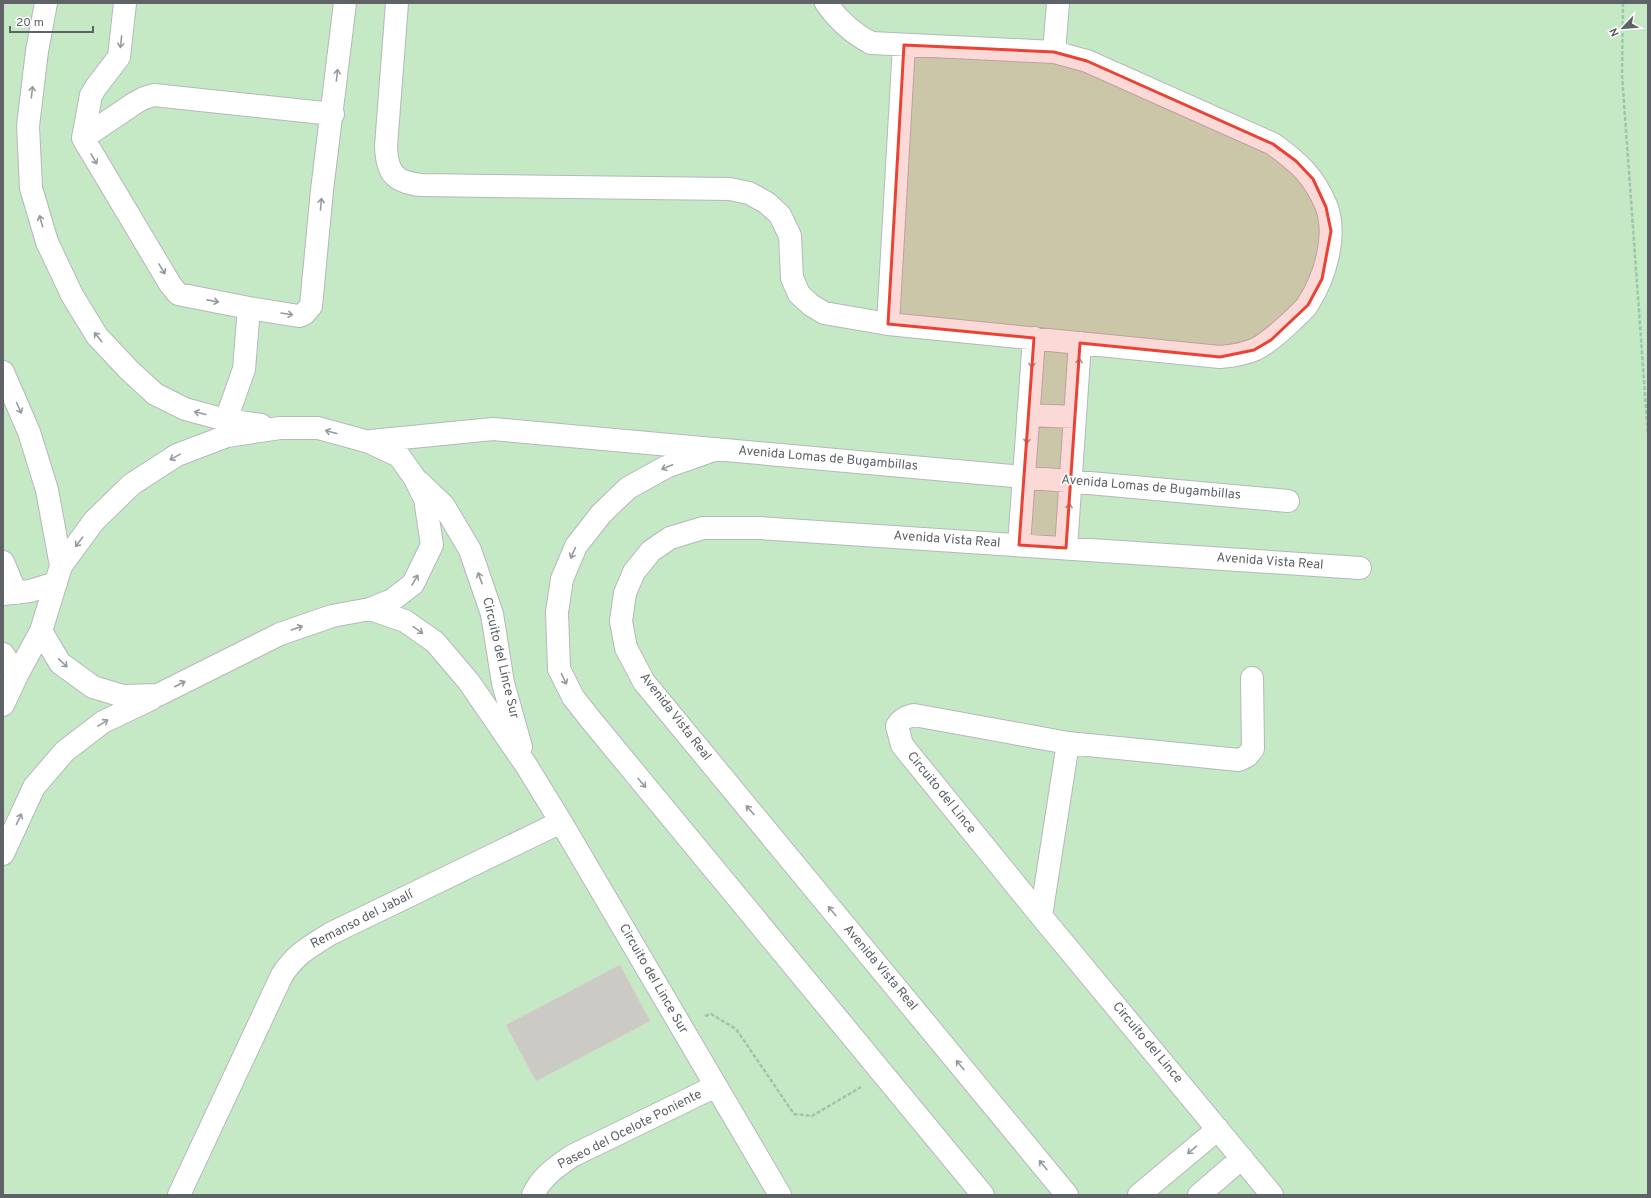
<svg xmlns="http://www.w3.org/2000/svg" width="1651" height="1198" font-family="Overpass,sans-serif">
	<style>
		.green { fill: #c5e8c5 }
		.building { fill: #cccac5; stroke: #d6d1c6 }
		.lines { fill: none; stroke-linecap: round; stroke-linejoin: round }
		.minor-casing { stroke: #b5b8bc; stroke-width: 24 }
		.path { stroke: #9cc7a9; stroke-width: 2.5; stroke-dasharray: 4 2; stroke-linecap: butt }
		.minor { stroke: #fff; stroke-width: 22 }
		.oneway { stroke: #979a9d }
		.marked { fill: #ea4335; fill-opacity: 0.2; stroke: #ea4335; stroke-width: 3; stroke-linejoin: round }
		.labels { text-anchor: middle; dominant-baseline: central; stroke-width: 3; stroke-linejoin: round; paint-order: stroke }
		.street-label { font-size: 13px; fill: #5f6368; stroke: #fff }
	</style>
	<rect width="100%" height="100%" fill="#f1efe8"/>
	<!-- green -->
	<path class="green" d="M 3,3 L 1648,3 L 1648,1195 L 3,1195 Z"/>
	<!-- building -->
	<path class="building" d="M 620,965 L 650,1021 L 536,1081 L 506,1025 Z"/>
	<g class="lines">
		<defs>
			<path id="minor" d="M 46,3 L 37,51 L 28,126 L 31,188 L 47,242 L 72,295 L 97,336 L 129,370 L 155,394 L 185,409 L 226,420 L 261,425
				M 125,3 L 119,57 L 96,87 L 91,95 L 83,138 L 170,284 L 178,294 L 188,296 L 249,308 L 299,316 L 304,314 L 311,306 L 322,190 L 345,3
				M 397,3 L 386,146 C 387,173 394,182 421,185 L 730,189 L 749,193 L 767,203 L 780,215 L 790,236 L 792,278 L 799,294 L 811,305 L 824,313 L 888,324 L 1220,357 C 1232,356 1245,354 1256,349 C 1271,341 1283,329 1296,317 C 1300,313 1305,309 1308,304 C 1325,277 1338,235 1326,205 C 1313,175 1299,163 1273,144 L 1087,61 L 1054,52 L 871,43 C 852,33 838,20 826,3
				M 1054,52 L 1058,3
				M 83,138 L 135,103 L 144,98 L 154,95 L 333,114
				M 888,324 L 904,45
				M 3,372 L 29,432 L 47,490 L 61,566
				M 1028,415 L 1075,417
				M 226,420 L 244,369 L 249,308
				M 371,441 L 493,429 L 1288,501
				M 717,449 L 666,467 L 628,488 L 601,514 L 576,546 L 562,579 L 557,612 L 559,669 L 573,697 L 591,720 L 983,1195
				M 419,482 L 444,506 L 470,550 L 492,614 L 503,683 L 521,747
				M 1019,545 L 1034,338
				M 1066,548 L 1080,343
				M 3,562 L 16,593
				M 3,594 L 30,591 L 56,583
				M 370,609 L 405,621 L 435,642 L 469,682 L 526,765 L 561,822 L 780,1195
				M 3,654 L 17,675
				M 1252,678 L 1253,749 L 1247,756 L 1239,760 L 1068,743 L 914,715 C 906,717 901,719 897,726 L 902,745 L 1041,916 L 1272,1195
				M 3,705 L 17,675 L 41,631 L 61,566 L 94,521 L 132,484 L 177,455 L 227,436 L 280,428 L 318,428 L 369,442 L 399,456 L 414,477 L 425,499 L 432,545 L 413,584 L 392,600 L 370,609 L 332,616 L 280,634 L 158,695 L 123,696 L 93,687 L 60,663 L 41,631
				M 3,854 L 34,787 L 65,751 L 103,722 L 151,699
				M 1041,916 L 1068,743
				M 179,1195 L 282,975 C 296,954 309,947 330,934 L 561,822
				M 533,1195 C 541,1177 556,1167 572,1156 L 716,1086
				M 1067,1195 L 644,682 L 626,648 L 621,621 L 625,593 L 634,572 L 651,551 L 670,538 L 703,528 L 759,528 L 1360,568
				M 1139,1195 L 1218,1129
				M 1199,1195 L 1242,1158"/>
		</defs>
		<!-- minor casing -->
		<use href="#minor" class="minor-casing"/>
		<!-- path -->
		<path class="path" d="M 1623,3 L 1622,75 L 1648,436
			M 705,1016 L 711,1014 L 736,1029 L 794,1114 L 812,1116 L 861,1087"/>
		<!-- minor -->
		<use href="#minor" class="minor"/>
	</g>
	<!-- one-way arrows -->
	<defs><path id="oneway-shaft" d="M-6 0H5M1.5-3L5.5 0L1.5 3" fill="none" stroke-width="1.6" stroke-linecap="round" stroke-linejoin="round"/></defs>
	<g class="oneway">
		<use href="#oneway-shaft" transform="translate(121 42) rotate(96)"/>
		<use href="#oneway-shaft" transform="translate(337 75) rotate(-84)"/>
		<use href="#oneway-shaft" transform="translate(32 92) rotate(-83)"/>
		<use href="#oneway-shaft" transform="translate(94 159) rotate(60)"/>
		<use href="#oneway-shaft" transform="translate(321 204) rotate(-85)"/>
		<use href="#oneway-shaft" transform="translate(41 221) rotate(-106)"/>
		<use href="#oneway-shaft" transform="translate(162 269) rotate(58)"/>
		<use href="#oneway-shaft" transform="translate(213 301) rotate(11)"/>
		<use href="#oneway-shaft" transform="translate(287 314) rotate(9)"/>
		<use href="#oneway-shaft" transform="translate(98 337) rotate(-129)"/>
		<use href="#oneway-shaft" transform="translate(1032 362) rotate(94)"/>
		<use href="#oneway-shaft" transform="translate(1079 364) rotate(-86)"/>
		<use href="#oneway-shaft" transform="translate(19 408) rotate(66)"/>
		<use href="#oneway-shaft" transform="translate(200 413) rotate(-166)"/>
		<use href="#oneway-shaft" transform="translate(331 432) rotate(-165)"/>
		<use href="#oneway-shaft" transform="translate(1027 438) rotate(94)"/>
		<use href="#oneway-shaft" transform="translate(175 457) rotate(151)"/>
		<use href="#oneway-shaft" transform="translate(667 467) rotate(157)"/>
		<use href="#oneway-shaft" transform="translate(1069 509) rotate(-86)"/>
		<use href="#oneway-shaft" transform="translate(79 542) rotate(127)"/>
		<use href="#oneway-shaft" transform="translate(573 553) rotate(114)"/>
		<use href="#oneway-shaft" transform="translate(480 578) rotate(-110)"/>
		<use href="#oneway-shaft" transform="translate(415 580) rotate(-59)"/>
		<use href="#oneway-shaft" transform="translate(297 628) rotate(-19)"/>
		<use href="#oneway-shaft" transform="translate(418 630) rotate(35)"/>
		<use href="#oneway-shaft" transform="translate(63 663) rotate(44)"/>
		<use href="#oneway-shaft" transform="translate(564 679) rotate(64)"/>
		<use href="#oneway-shaft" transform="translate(180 684) rotate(-27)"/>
		<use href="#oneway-shaft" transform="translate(103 723) rotate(-32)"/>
		<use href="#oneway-shaft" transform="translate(642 783) rotate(50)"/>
		<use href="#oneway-shaft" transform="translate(750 810) rotate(-130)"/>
		<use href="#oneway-shaft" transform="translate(19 819) rotate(-65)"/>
		<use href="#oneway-shaft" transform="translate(832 911) rotate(-130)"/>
		<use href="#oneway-shaft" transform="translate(960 1065) rotate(-130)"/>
		<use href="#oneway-shaft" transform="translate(1192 1150) rotate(140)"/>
		<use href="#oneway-shaft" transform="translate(1043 1165) rotate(-130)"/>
	</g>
	<!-- marked area -->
	<path class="marked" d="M 904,45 L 1054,52 L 1087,61 L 1273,144 L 1296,161 L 1313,179 L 1326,207 L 1331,231 L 1322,279 L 1308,305 L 1271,340 L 1254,350 L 1220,357 L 1080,343 L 1066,548 L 1019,545 L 1034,338 L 888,324 Z"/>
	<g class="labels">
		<!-- street labels -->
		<g class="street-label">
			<text transform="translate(828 459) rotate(5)">Avenida Lomas de Bugambillas</text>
			<text transform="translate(1151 488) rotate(5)">Avenida Lomas de Bugambillas</text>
			<text transform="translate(947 540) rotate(4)">Avenida Vista Real</text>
			<text transform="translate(1270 562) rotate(4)">Avenida Vista Real</text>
			<text transform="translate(500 658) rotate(77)">Circuito del Lince Sur</text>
			<text transform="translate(675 717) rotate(52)">Avenida Vista Real</text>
			<text transform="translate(941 793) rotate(51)">Circuito del Lince</text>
			<text transform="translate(362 920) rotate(-27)">Remanso del Jabalí</text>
			<text transform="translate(880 968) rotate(50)">Avenida Vista Real</text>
			<text transform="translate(653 979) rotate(60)">Circuito del Lince Sur</text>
			<text transform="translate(1147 1043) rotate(50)">Circuito del Lince</text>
			<text transform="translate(630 1130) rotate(-27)">Paseo del Ocelote Poniente</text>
		</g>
	</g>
	<!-- border -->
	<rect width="1651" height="1198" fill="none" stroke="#5f6368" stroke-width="8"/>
	<!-- north arrow -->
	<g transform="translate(1623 28) rotate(244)" stroke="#ffffff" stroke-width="3" paint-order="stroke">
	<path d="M0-3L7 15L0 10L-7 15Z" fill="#5f6368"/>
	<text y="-6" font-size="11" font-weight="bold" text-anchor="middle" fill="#5f6368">N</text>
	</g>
	<!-- scale -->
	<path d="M10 26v6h83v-6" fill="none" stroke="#5f6368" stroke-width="2"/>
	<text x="16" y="26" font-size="12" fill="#5f6368" stroke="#ffffff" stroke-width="3" paint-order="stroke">20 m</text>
</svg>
